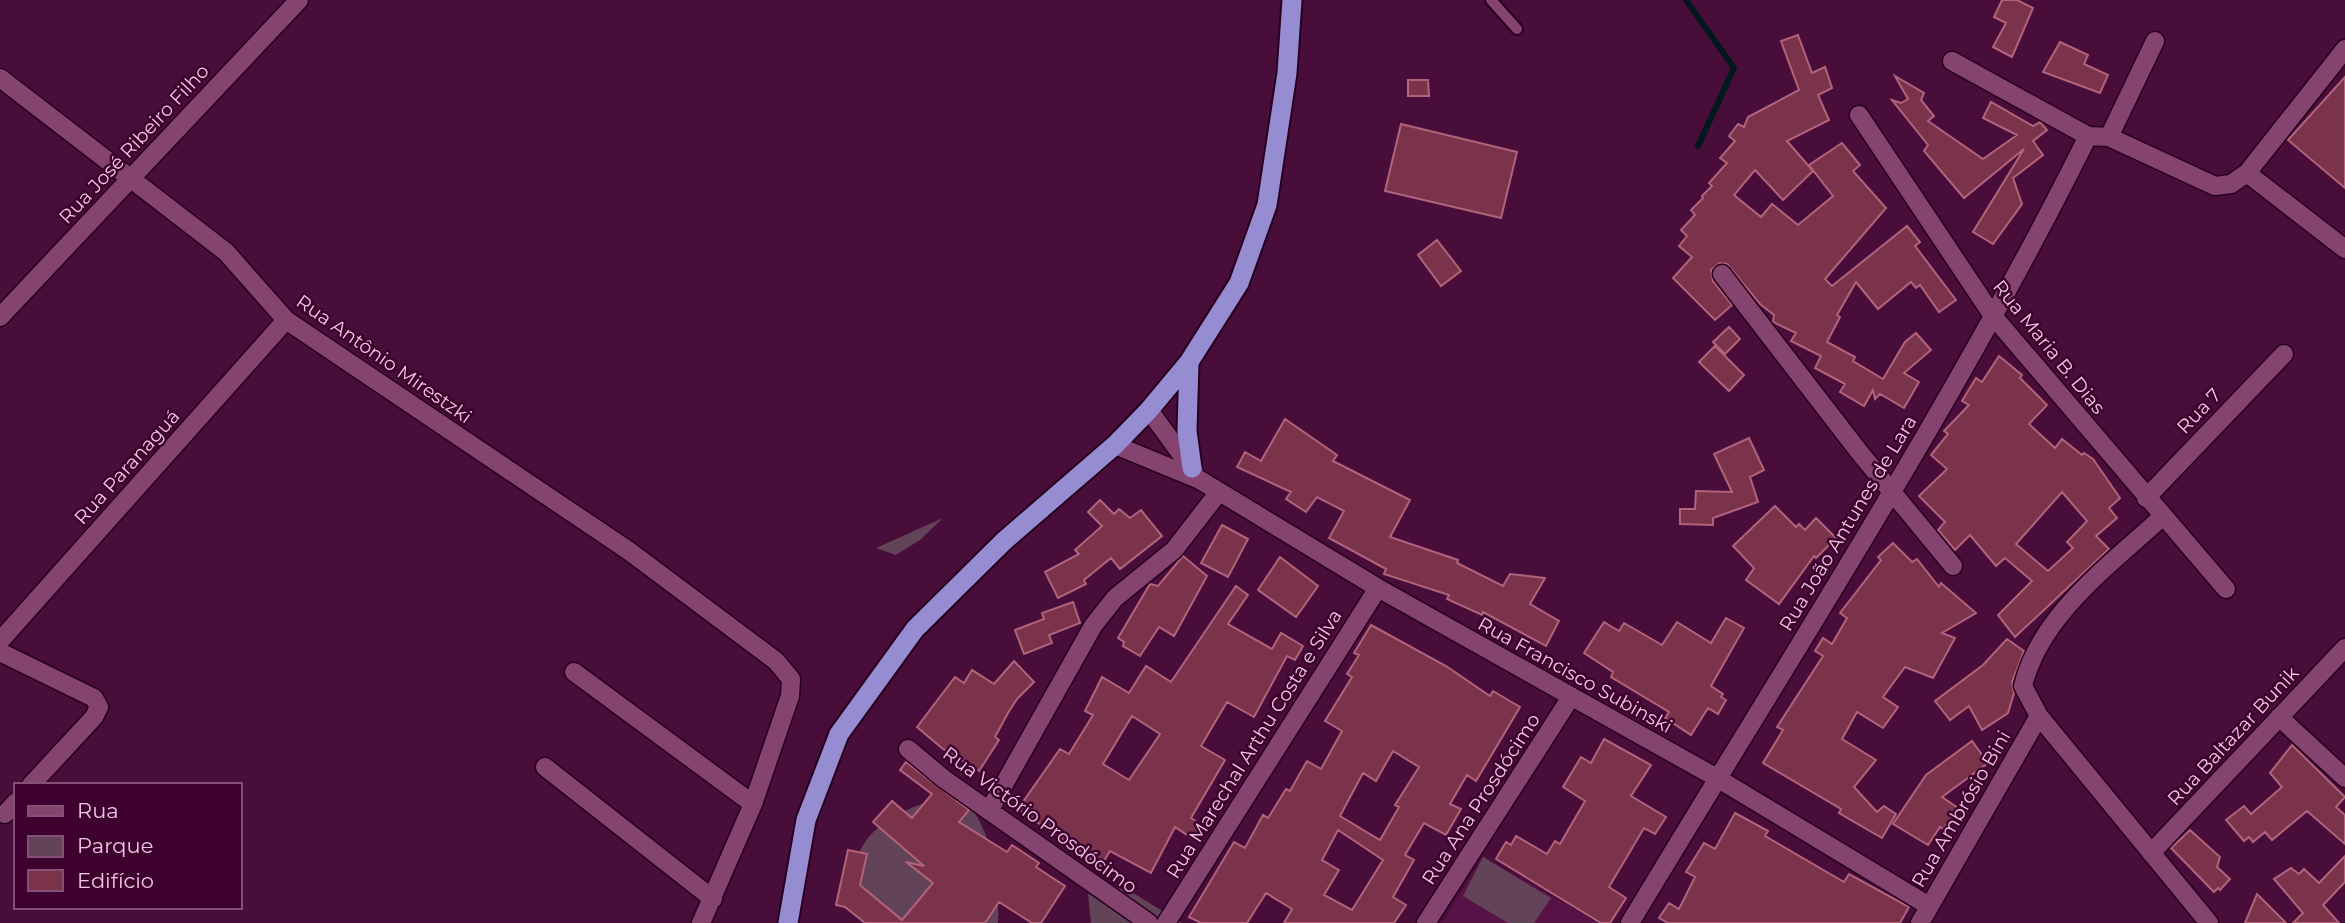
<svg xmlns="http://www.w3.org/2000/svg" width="2345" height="923" font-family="Montserrat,sans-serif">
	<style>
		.built { fill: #571345 }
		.green { fill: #624357 }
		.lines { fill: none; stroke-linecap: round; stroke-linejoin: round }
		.stream { stroke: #02181f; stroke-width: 6 }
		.building { fill: #7b324b; stroke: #b2637c; stroke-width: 2; fill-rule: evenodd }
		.service-casing { stroke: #28001e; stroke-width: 14 }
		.minor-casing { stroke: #28001e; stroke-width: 21 }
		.trunk-casing { stroke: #28001e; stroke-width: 23 }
		.service { stroke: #854470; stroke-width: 10 }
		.minor { stroke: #854470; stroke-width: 18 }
		.trunk { stroke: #958cd2; stroke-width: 19 }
		.labels { text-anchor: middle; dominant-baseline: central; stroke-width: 5; stroke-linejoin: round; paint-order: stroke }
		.street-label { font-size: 19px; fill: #eec8df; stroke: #3e012f }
	</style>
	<rect width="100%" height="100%" fill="#490d3a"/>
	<!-- built -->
	<path class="built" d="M 1483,856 L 1598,923 L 1442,923 Z"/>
	<!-- green -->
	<path class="green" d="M 943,518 L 920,540 L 896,555 L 876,548 Z
		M 949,795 C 991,802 1000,888 998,923 L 868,923 C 864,908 856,891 856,876 C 854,826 909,807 949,795 Z
		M 1483,857 L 1551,898 L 1534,923 L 1508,923 L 1463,896 Z
		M 1103,884 L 1130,891 L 1182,923 L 1091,923 L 1088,894 Z"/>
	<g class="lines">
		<!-- stream -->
		<path class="stream" d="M 1686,0 L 1734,68 L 1698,146"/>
	</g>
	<!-- building -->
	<path class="building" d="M 2002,0 L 2017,0 L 2033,8 L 2012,57 L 1993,47 L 2006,23 L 1994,17 Z
		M 1798,35 L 1812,73 L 1825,67 L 1832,88 L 1818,95 L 1829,120 L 1787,141 L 1813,171 L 1783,200 L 1755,170 L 1734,195 L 1761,217 L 1772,204 L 1798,225 L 1833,196 L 1809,165 L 1842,143 L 1860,165 L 1853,171 L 1886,208 L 1825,279 L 1832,286 L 1907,226 L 1920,242 L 1915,246 L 1956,300 L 1939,312 L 1920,285 L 1916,288 L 1911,282 L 1878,309 L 1856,282 L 1837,315 L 1840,317 L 1827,342 L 1855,357 L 1853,361 L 1883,379 L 1905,342 L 1916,333 L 1931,350 L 1904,373 L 1919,382 L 1904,408 L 1880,394 L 1875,399 L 1873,390 L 1864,406 L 1840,392 L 1845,384 L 1815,368 L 1821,356 L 1791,341 L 1796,333 L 1773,322 L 1774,315 L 1760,304 L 1727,264 L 1720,263 L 1711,270 L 1713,281 L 1732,305 L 1715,320 L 1673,278 L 1692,257 L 1679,246 L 1687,236 L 1681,230 L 1695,215 L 1691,210 L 1703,198 L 1702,196 L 1712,186 L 1709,183 L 1727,163 L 1720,158 L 1735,141 L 1729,136 L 1738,124 L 1744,127 L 1748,117 L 1799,90 L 1781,41 Z
		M 2060,42 L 2088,55 L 2084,64 L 2108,75 L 2100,93 L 2043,72 Z
		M 1895,76 L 1924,93 L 1921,100 L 1934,116 L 1928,121 L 1983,159 L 2017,135 L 1983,118 L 1991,102 L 2033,126 L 2040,122 L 2047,130 L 2033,141 L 2043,155 L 2013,178 L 2022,204 L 1993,244 L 1973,232 L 2024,149 L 1964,198 L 1924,151 L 1928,145 L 1892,100 L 1901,103 L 1908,99 Z
		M 2345,77 L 2345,188 L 2288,140 Z
		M 1408,80 L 1428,80 L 1429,96 L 1408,96 Z
		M 1401,124 L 1517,152 L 1501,218 L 1385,191 Z
		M 1437,240 L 1461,271 L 1441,286 L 1418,255 Z
		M 1729,327 L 1740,339 L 1725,354 L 1713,342 Z
		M 1715,346 L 1744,375 L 1729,391 L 1699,362 Z
		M 1999,356 L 2022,375 L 2020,378 L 2047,405 L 2029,424 L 2055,448 L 2062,439 L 2082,455 L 2084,453 L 2093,459 L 2120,498 L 2109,508 L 2117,518 L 2096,536 L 2109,549 L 2015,637 L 1998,615 L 2032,581 L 2005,558 L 1996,566 L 1970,535 L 1955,550 L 1938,530 L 1945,522 L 1919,496 L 1947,469 L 1931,455 L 1948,434 L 1944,431 L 1969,405 L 1962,401 L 1976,378 L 1982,382 ZM 2062,492 L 2087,521 L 2067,542 L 2073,548 L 2048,571 L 2016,544 Z
		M 1285,419 L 1337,455 L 1333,461 L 1410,500 L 1390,537 L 1458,560 L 1457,563 L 1503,586 L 1510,574 L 1545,578 L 1530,604 L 1559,621 L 1546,646 L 1483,612 L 1482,615 L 1447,599 L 1449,595 L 1384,574 L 1386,569 L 1329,538 L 1344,511 L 1317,497 L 1306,512 L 1286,499 L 1291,492 L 1237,467 L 1245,452 L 1261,461 Z
		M 1749,438 L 1764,470 L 1750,477 L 1758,502 L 1713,518 L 1713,525 L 1680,524 L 1680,509 L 1695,509 L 1696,491 L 1732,492 L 1714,454 Z
		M 1100,500 L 1114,514 L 1119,509 L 1130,518 L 1141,510 L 1162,536 L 1120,569 L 1111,558 L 1084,580 L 1086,584 L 1058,598 L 1045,572 L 1079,554 L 1075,550 L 1102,526 L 1088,512 Z
		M 1775,506 L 1796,527 L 1799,524 L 1805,530 L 1816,518 L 1836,538 L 1816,558 L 1814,556 L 1779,604 L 1746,580 L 1754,568 L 1733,546 Z
		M 1222,525 L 1248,539 L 1228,577 L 1201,563 Z
		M 1893,543 L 1912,562 L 1917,559 L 1939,587 L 1941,583 L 1976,613 L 1942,633 L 1955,638 L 1933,678 L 1905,667 L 1883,697 L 1898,707 L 1883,728 L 1857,712 L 1842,739 L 1876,760 L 1854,787 L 1877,812 L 1884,806 L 1896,814 L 1882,838 L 1839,813 L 1841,809 L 1763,763 L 1783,730 L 1777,727 L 1823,656 L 1815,651 L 1823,638 L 1832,644 L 1847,618 L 1840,613 L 1881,560 L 1878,557 Z
		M 1183,556 L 1207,576 L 1174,636 L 1159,627 L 1140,656 L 1123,646 L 1124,642 L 1118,638 L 1150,584 L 1158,586 Z
		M 1280,557 L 1318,586 L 1296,617 L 1258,590 Z
		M 1236,586 L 1248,595 L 1228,624 L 1272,649 L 1281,633 L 1303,646 L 1295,660 L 1287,656 L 1254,717 L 1227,702 L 1201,746 L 1225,760 L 1191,818 L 1201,824 L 1193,839 L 1175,827 L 1151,873 L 1110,851 L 1101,866 L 1018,809 L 1060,749 L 1069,754 L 1093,715 L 1085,711 L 1102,677 L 1129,693 L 1146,666 L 1171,682 ZM 1132,716 L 1160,734 L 1129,780 L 1103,764 Z
		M 1073,602 L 1080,623 L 1049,635 L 1052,643 L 1024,654 L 1015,630 L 1044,619 L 1042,613 Z
		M 1726,618 L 1744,628 L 1711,686 L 1723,694 L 1721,697 L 1726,700 L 1718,714 L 1708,708 L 1691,735 L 1665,718 L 1669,712 L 1611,677 L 1613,672 L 1584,653 L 1604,622 L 1619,631 L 1624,623 L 1662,645 L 1677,622 L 1711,643 Z
		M 1371,625 L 1446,666 L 1490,696 L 1493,691 L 1520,707 L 1476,781 L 1467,775 L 1450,804 L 1461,809 L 1446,835 L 1424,823 L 1405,855 L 1414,860 L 1393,897 L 1406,905 L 1394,923 L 1284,923 L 1292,909 L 1266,893 L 1247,923 L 1201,923 L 1189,917 L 1234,842 L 1245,848 L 1263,815 L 1268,818 L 1286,789 L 1290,791 L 1307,761 L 1321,769 L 1342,731 L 1325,721 L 1352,677 L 1347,674 L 1359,655 L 1354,653 ZM 1393,751 L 1419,767 L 1395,805 L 1399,807 L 1380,840 L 1340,816 L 1363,773 L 1376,781 ZM 1338,830 L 1383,860 L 1352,910 L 1324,895 L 1339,870 L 1322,860 Z
		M 2007,639 L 2024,651 L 2012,682 L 2014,693 L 2008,713 L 1982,730 L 1969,706 L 1950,720 L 1935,701 L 1983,665 Z
		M 1014,661 L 1034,682 L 1017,699 L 1008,713 L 995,737 L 999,740 L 979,771 L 943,749 L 917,727 L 955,677 L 964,683 L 972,670 L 994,684 Z
		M 1604,739 L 1651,765 L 1631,796 L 1666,817 L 1655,834 L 1644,828 L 1609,887 L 1626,898 L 1610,923 L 1601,923 L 1496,859 L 1506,842 L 1511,845 L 1516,836 L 1547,854 L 1555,841 L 1560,844 L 1585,801 L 1563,787 L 1581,757 L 1591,763 Z
		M 1972,741 L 1988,763 L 1942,797 L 1958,808 L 1943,829 L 1940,827 L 1928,845 L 1893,824 L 1926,775 Z
		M 2292,745 L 2345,797 L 2336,807 L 2345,815 L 2345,844 L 2307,811 L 2272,840 L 2265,832 L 2253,842 L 2249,837 L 2244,841 L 2226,820 L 2244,806 L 2251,814 L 2282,787 L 2270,773 Z
		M 906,762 L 969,810 L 959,822 L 1007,852 L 1012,845 L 1039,863 L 1036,867 L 1065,886 L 1041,923 L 1032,923 L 999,902 L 985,923 L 865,923 L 845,907 L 836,905 L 848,850 L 867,854 L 860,885 L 902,920 L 933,883 L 906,862 L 924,866 L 873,822 L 892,801 L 912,818 L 932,794 L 900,770 Z
		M 1735,813 L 1768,831 L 1765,836 L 1844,882 L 1849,874 L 1909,907 L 1900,923 L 1668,923 L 1659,918 L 1669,903 L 1679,909 L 1695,877 L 1686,872 L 1704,843 L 1715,849 Z
		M 2190,830 L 2220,857 L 2217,867 L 2230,879 L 2220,890 L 2218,888 L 2214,892 L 2171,848 Z
		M 2345,856 L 2345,882 L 2323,905 L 2339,923 L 2293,923 L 2303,913 L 2274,879 L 2291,868 L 2299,874 L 2304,869 L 2319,883 Z
		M 2257,894 L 2286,923 L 2245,923 Z"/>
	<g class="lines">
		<defs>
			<path id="service" d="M 1491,0 L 1517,29"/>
			<path id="minor" d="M 1952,61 L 2088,136 L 2109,137 L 2215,186 L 2231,184 L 2247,173 L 2345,49
				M 0,78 L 226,252 L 286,320 L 629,551 L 776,661 L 791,679 L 790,696 L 753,804 L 701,923
				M 1859,115 L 1993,316 L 2226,589
				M 2109,137 L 2155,41
				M 2247,173 L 2345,249
				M 1722,274 L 1860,453 L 1953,566
				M 0,317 L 299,0
				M 1149,410 L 1194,472
				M 1115,445 L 1200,480 L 1378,588 L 1717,778 L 1929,906
				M 2146,498 L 2284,354
				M 2162,517 C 2110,565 2040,615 2023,686 L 2039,716 L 2209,923
				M 0,641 L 286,320
				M 0,652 L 94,698 L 99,707 L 94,717 L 31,785
				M 574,672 L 753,804
				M 2279,717 L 2345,778
				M 908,749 L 944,779 L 1149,923
				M 545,767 L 713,899
				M 989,811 L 1093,626 L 1115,598 L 1174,550 L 1219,492
				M 5,814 L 16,802
				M 2151,853 L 2345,648
				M 1166,923 L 1378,588
				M 1426,923 L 1571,697
				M 1630,923 C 1786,663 1953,408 2088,136
				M 1920,923 L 2039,716"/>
			<path id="trunk" d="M 1189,362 L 1187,431 L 1192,468
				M 788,923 L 806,820 L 839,734 L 915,629 L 1004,541 L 1115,445 L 1149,410 L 1189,362 L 1239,283 L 1267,205 L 1287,73 L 1292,0"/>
		</defs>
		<!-- service casing -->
		<use href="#service" class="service-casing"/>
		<!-- minor casing -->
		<use href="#minor" class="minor-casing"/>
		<!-- trunk casing -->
		<use href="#trunk" class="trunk-casing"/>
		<!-- service -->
		<use href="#service" class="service"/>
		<!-- minor -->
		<use href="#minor" class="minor"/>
		<!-- trunk -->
		<use href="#trunk" class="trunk"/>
	</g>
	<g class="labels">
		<!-- street labels -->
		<g class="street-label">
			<text transform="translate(134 144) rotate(-47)">Rua José Ribeiro Filho</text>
			<text transform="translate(2049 347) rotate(51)">Rua Maria B. Dias</text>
			<text transform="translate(384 359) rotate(35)">Rua Antônio Mirestzki</text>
			<text transform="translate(2199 411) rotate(-46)">Rua 7</text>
			<text transform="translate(127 467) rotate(-48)">Rua Paranaguá</text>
			<text transform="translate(1848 523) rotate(-59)">Rua João Antunes de Lara</text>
			<text transform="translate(1575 675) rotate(29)">Rua Francisco Subinski</text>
			<text transform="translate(2233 736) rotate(-47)">Rua Baltazar Bunik</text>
			<text transform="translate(1254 744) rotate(-58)">Rua Marechal Arthu Costa e Silva</text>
			<text transform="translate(1481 799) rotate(-57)">Rua Ana Prosdócimo</text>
			<text transform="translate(1961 809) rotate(-60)">Rua Ambrósio Bini</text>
			<text transform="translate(1040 820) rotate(36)">Rua Victório Prosdócimo</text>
		</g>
	</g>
	<!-- legend -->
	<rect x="14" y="783" width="228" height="126" fill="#3e012f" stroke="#845175" stroke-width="2"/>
	<rect x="28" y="806" width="35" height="10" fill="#854470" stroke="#845175" stroke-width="2"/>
	<text x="77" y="818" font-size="21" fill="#eec8df">Rua</text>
	<rect x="28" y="836" width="35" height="21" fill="#624357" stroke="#845175" stroke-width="2"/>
	<text x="77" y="853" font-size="21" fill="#eec8df">Parque</text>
	<rect x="28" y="870" width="35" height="21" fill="#7b324b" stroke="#845175" stroke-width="2"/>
	<text x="77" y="888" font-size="21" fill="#eec8df">Edifício</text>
</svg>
